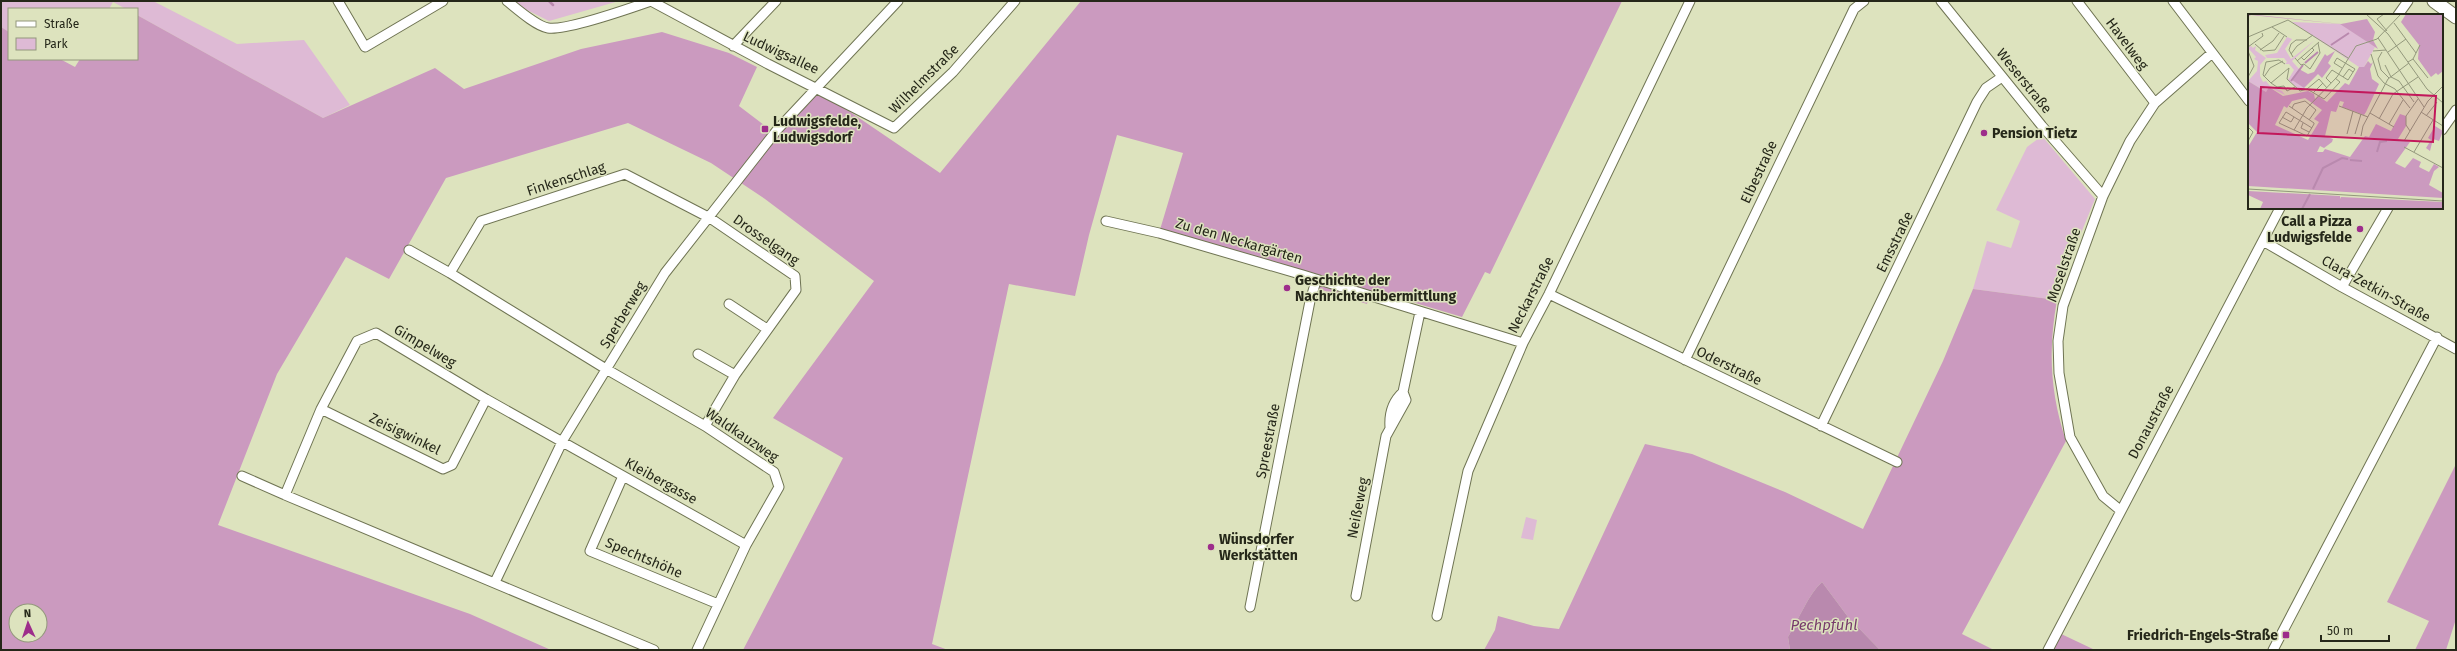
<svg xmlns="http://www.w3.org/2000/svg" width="2457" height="651" font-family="'Fira Sans',sans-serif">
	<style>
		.green { fill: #debad5 }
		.forest { fill: #cb9abf; fill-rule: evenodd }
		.water { fill: #b989ae }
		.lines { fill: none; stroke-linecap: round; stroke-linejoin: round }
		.stream { stroke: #b989ae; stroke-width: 2.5 }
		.minor-casing { stroke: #6f7453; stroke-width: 11 }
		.secondary-casing { stroke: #6f7453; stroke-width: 15 }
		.minor { stroke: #fff; stroke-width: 9 }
		.secondary { stroke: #fff; stroke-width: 13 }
		.poi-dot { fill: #9d2d8b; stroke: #dde3be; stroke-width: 1.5 }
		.labels { text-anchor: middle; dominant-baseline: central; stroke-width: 3; stroke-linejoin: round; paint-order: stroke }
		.street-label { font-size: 14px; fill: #252719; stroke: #dde3be }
		.poi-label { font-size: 14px; font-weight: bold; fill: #252719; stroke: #dde3be; text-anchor: start }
		.water-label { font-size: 15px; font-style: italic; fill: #783b6c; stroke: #dde3be }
		.inset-river { fill: none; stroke: #b989ae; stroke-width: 2 }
		.inset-road { fill: none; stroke: #93987c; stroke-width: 1 }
		.view { fill: #c2185b; fill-opacity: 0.15; stroke: #c2185b; stroke-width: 2 }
		.inset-edge { fill: none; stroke: #252719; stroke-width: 2 }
	</style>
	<rect width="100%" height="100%" fill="#dde3be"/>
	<!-- green -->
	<path class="green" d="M 1,1 L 153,1 L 237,44 L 304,40 L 350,105 L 323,118 L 137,15 L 137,9 L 126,9 L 113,2 L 109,9 L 9,9 L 9,32 L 1,27 Z
		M 513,1 L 619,1 L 549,21 L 521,7 Z
		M 2042,136 L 2095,199 L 2065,272 L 2057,300 L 1973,289 L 1987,241 L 2011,248 L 2020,221 L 1996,210 L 2027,147 Z
		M 1526,517 L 1537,520 L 1533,540 L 1521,538 Z"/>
	<!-- forest -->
	<path class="forest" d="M 1081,1 L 1622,1 L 1490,274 L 1485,272 L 1462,317 L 1372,290 L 1367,304 L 1322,290 L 1264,262 L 1159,233 L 1183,153 L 1117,135 L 1089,235 L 1075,296 L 1009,284 L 932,644 L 948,650 L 743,650 L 843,458 L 773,418 L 874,281 L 765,199 L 711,163 L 628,123 L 446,178 L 389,279 L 346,257 L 277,374 L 218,525 L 470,614 L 551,650 L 1,650 L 1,27 L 9,32 L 9,59 L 60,59 L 75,67 L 80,59 L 137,59 L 137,15 L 323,118 L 435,68 L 464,89 L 581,49 L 662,32 L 729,53 L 757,67 L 739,106 L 777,135 L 815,88 L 940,173 ZM 16,611 L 40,611 L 40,635 L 16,635 Z
		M 1973,289 L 2057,300 C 2048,349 2050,393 2066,441 L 1962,634 L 1994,650 L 1880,650 L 1848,617 L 1822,582 C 1808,595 1799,619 1788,637 L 1790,650 L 1484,650 L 1495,630 L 1498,616 L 1534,626 L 1559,629 L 1645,444 L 1692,454 L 1785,492 L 1863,529 L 1943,361 Z
		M 2456,464 L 2456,619 L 2446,650 L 2415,650 L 2429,621 L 2387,602 Z
		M 2057,632 L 2095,650 L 2048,650 Z"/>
	<!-- water -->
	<path class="water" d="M 1822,582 L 1848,617 L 1880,650 L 1790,650 L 1788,637 C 1799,619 1808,595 1822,582 Z"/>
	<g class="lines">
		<!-- stream -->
		<path class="stream" d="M 549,1 L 553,5"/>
		<defs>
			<path id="minor" d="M 338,1 L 365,47 L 443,1
				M 507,1 C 517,9 536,26 548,28 C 566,31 631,8 651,1
				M 651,1 L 768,64 L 894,128 L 953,72 L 1015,1
				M 1941,1 L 2042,126 L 2103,196
				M 2077,1 L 2155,103
				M 2173,1 L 2249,101
				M 2398,15 L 2408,1
				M 733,46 L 776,1
				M 2442,130 L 2456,110
				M 1106,221 L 1159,233 L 1303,275 L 1523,343
				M 2263,241 L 2342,287 L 2456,349
				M 409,250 L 450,273 L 606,369 L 705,426 L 774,472 L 779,487 L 746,545 L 697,650
				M 450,273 L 481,221 L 625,174 L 710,218 L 795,276 L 796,290 L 735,375 L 705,426
				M 2342,287 L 2388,208
				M 1549,294 L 1897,462
				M 729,304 L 767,329
				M 698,354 L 735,375
				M 1685,360 L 1854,9 L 1864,1
				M 321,409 L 443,469 L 452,465 L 486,399
				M 1821,426 L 1977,102 L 1986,88 L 2002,77
				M 1390,427 C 1389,413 1393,401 1403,392
				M 242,476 L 285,495
				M 623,476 L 590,551 L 718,604
				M 2120,510 L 2103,496 L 2070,437 L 2059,373 L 2058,341 L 2063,306 L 2103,196 L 2130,141 L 2155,103 L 2212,53
				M 495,582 L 563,440 L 665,273 L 777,130 L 898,1
				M 1356,596 L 1386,436 L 1406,400 L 1403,392 L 1420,312
				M 1250,607 L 1310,301 L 1316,281
				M 1437,616 L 1468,471 L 1523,343 L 1549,294 L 1690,1
				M 654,650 L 285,495 L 321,409 L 357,341 L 376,333 L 486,399 L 746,545
				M 2048,650 L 2280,208
				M 2273,650 L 2437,337"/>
			<path id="secondary" d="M 2434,1 L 2456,17"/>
		</defs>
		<!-- minor casing -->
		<use href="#minor" class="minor-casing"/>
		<!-- secondary casing -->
		<use href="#secondary" class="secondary-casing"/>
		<!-- minor -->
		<use href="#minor" class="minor"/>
		<!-- secondary -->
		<use href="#secondary" class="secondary"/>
	</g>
	<!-- markers -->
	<g class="poi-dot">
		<rect x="761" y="125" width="8" height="8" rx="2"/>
		<circle cx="1984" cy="133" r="4"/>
		<circle cx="2360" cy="229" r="4"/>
		<circle cx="1287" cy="288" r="4"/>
		<circle cx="1211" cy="547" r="4"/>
		<rect x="2282" y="631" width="8" height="8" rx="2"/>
	</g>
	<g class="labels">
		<!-- street labels -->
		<g class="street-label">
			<text transform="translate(2127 44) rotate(53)">Havelweg</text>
			<text transform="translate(781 53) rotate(25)">Ludwigsallee</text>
			<text transform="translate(924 79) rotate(-45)">Wilhelmstraße</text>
			<text transform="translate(2024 81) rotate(51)">Weserstraße</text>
			<text transform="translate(1759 172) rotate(-65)">Elbestraße</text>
			<text transform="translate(566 179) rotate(-18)">Finkenschlag</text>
			<text transform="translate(766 240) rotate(35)">Drosselgang</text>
			<text transform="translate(1239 241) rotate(16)">Zu den Neckargärten</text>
			<text transform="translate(1895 242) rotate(-64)">Emsstraße</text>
			<text transform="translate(2064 265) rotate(-71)">Moselstraße</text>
			<text transform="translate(2376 289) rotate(29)">Clara-Zetkin-Straße</text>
			<text transform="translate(1531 295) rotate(-63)">Neckarstraße</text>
			<text transform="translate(623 315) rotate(-59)">Sperberweg</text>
			<text transform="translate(425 346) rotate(31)">Gimpelweg</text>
			<text transform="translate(1729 366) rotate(26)">Oderstraße</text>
			<text transform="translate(2151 422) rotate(-62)">Donaustraße</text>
			<text transform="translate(405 434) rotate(26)">Zeisigwinkel</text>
			<text transform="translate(742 435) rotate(34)">Waldkauzweg</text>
			<text transform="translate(1268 441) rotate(-79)">Spreestraße</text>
			<text transform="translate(661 481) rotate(29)">Kleibergasse</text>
			<text transform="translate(1358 508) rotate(-79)">Neißeweg</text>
			<text transform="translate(644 558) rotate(23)">Spechtshöhe</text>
		</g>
		<!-- poi labels -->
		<g class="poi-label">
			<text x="773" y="121">Ludwigsfelde,<tspan x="773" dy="16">Ludwigsdorf</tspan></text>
			<text x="1992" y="133">Pension Tietz</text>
			<text x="2352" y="221" text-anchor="end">Call a Pizza<tspan x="2352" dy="16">Ludwigsfelde</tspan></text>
			<text x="1295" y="280">Geschichte der<tspan x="1295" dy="16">Nachrichtenübermittlung</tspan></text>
			<text x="1219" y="539">Wünsdorfer<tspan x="1219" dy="16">Werkstätten</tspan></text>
			<text x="2278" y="635" text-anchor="end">Friedrich-Engels-Straße</text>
		</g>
		<!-- water labels -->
		<g class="water-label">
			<text x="1824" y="625">Pechpfuhl</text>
		</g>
	</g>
	<!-- overview -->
	<g transform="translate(2248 14)">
		<rect width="195" height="195" fill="#dde3be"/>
		<path d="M 44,8 L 93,10 L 127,33 L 116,53 L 111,53 ZM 39,23 L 44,25 L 37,35 L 43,45 L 67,26 L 44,47 L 51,55 L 44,66 L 58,75 L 52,76 L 40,66 L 46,56 L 41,50 L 37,50 L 39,48 L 36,44 L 19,44 L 17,41 L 29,39 ZM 3,32 L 5,34 L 8,32 L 7,36 L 18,44 L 12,51 L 12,62 L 15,68 L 18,67 L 22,72 L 34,77 L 37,81 L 21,73 L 18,78 L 0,67 L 9,57 L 10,47 L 6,45 L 8,43 L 0,34 Z" fill="#debad5"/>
		<path d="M 0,0 L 93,10 L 119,5 L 127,18 L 125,26 L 130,35 L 92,10 L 3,1 L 0,3 ZM 158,0 L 195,0 L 195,57 L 190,61 L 188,59 L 183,63 L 170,45 L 171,31 L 153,8 ZM 87,37 L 80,49 L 83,52 L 74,64 L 70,60 L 56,74 L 44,66 L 51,55 L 60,60 L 66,58 L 77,40 L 79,42 ZM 120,47 L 123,50 L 125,48 L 122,55 L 124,65 L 131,70 L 118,98 L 116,101 L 94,93 L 96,88 L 92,87 L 88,98 L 83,97 L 77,122 L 85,125 L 84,128 L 76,134 L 72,132 L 69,138 L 75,138 L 77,135 L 102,143 L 117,122 L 121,123 L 128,110 L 143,117 L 152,100 L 158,102 L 158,112 L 150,125 L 162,128 L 147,149 L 157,154 L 165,144 L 173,148 L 171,153 L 181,158 L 186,150 L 191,153 L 186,157 L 181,171 L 195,179 L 195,184 L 0,172 L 0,133 L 9,118 L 0,109 L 0,67 L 18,78 L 21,73 L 35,82 L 60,77 L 66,80 L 67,85 L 70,82 L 79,88 L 97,69 L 101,71 L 111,53 L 116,53 ZM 57,84 L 74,96 L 66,105 L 71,108 L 60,126 L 27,111 L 36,92 L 39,94 L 44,87 ZM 187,112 L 195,117 L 191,127 L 185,125 L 182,137 L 178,134 L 183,126 L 180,124 ZM 0,177 L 92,182 L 92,185 L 93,183 L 195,188 L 195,195 L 12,195 L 15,188 L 0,181 Z" fill="#cb9abf" fill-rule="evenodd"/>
		<path class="inset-river" d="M 83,31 L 101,19M 57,49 L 70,38M 43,67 L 55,51M 129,138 L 132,128 L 139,127M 102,146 L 114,147M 65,175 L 75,154 L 94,144 L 100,145M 54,195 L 62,180"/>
		<path class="inset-road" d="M 118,0 L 140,20 L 179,75 L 195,89M 136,0 L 129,5 L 139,17M 146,9 L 168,39M 24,13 L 39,23M 0,23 L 40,6 L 100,44M 130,24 L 176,93M 7,30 L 15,37 L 27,36 L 36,22M 0,33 L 15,22 L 14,19M 12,36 L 25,27 L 31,19M 0,37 L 6,52 L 0,63M 125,37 L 138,36M 134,38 L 130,45 L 133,56 L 141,64M 140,38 L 158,25M 43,40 L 49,32 L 65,21M 123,40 L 130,62 L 136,69 L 147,75 L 162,94M 45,43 L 41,36 L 43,30 L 48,26 L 59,26M 53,43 L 56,46 L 66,36 L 64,34M 47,44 L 53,51 L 56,50 L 62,55 L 72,39 L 70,29M 165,45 L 180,64M 49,47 L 71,28M 160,48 L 165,45 L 172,31M 137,51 L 143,63 L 151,67 L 166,88M 16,63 L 22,54 L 35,47M 95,63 L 101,55 L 105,58M 23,69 L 15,61 L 18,48 L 31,46 L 37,50M 83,69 L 78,64 L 84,56 L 100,66 L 107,55 L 89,44 L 86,49 L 94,54M 47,73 L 39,77 L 36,72 L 29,73 L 23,69 L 41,54 L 39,65 L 52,77 L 59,75 L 71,65 L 79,74M 59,75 L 76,85 L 92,68 L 87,64M 65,79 L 75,69M 41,92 L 66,109 L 66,110 L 59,122 L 31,109 L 38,98 L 64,114M 91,92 L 120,103M 44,94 L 46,90 L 57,87 L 62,91 L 68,96 L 61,106M 173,98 L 195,112M 122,99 L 146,113M 178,102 L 189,88M 34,103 L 43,108 L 46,103M 131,105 L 145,80 L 170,63M 55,109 L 53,114 L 61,118M 141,110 L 155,86M 0,113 L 5,118 L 0,127M 46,116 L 59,94 L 89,63 L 108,32 L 129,25 L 153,0M 162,117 L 158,111 L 158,102 L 170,85M 99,120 L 105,97M 107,120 L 113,100M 113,122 L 115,112 L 140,65 L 161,49M 156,127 L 180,87 L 195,72M 156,133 L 195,154M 166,138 L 185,106M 0,175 L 195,187"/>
		<path class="view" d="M 13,73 L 188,82 L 185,128 L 10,119 Z"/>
		<rect width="195" height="195" class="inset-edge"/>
	</g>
	<!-- border -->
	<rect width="2457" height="651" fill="none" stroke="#252719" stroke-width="4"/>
	<!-- legend -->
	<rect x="8" y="8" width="130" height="52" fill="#dde3be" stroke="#93987c"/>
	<rect x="16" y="21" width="20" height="6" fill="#ffffff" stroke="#93987c"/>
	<text x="44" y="28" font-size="12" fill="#252719">Straße</text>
	<rect x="16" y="38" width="20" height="12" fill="#debad5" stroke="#93987c"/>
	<text x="44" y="48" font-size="12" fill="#252719">Park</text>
	<!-- north arrow -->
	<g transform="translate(28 623) rotate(357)"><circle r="19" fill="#dde3be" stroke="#93987c"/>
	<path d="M0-3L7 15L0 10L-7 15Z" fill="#9d2d8b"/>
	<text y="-6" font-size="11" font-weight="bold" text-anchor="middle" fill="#252719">N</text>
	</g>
	<!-- scale -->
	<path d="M2321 635v6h68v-6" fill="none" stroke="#252719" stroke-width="2"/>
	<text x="2327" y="635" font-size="12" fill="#252719" stroke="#dde3be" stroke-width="3" paint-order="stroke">50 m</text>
</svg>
